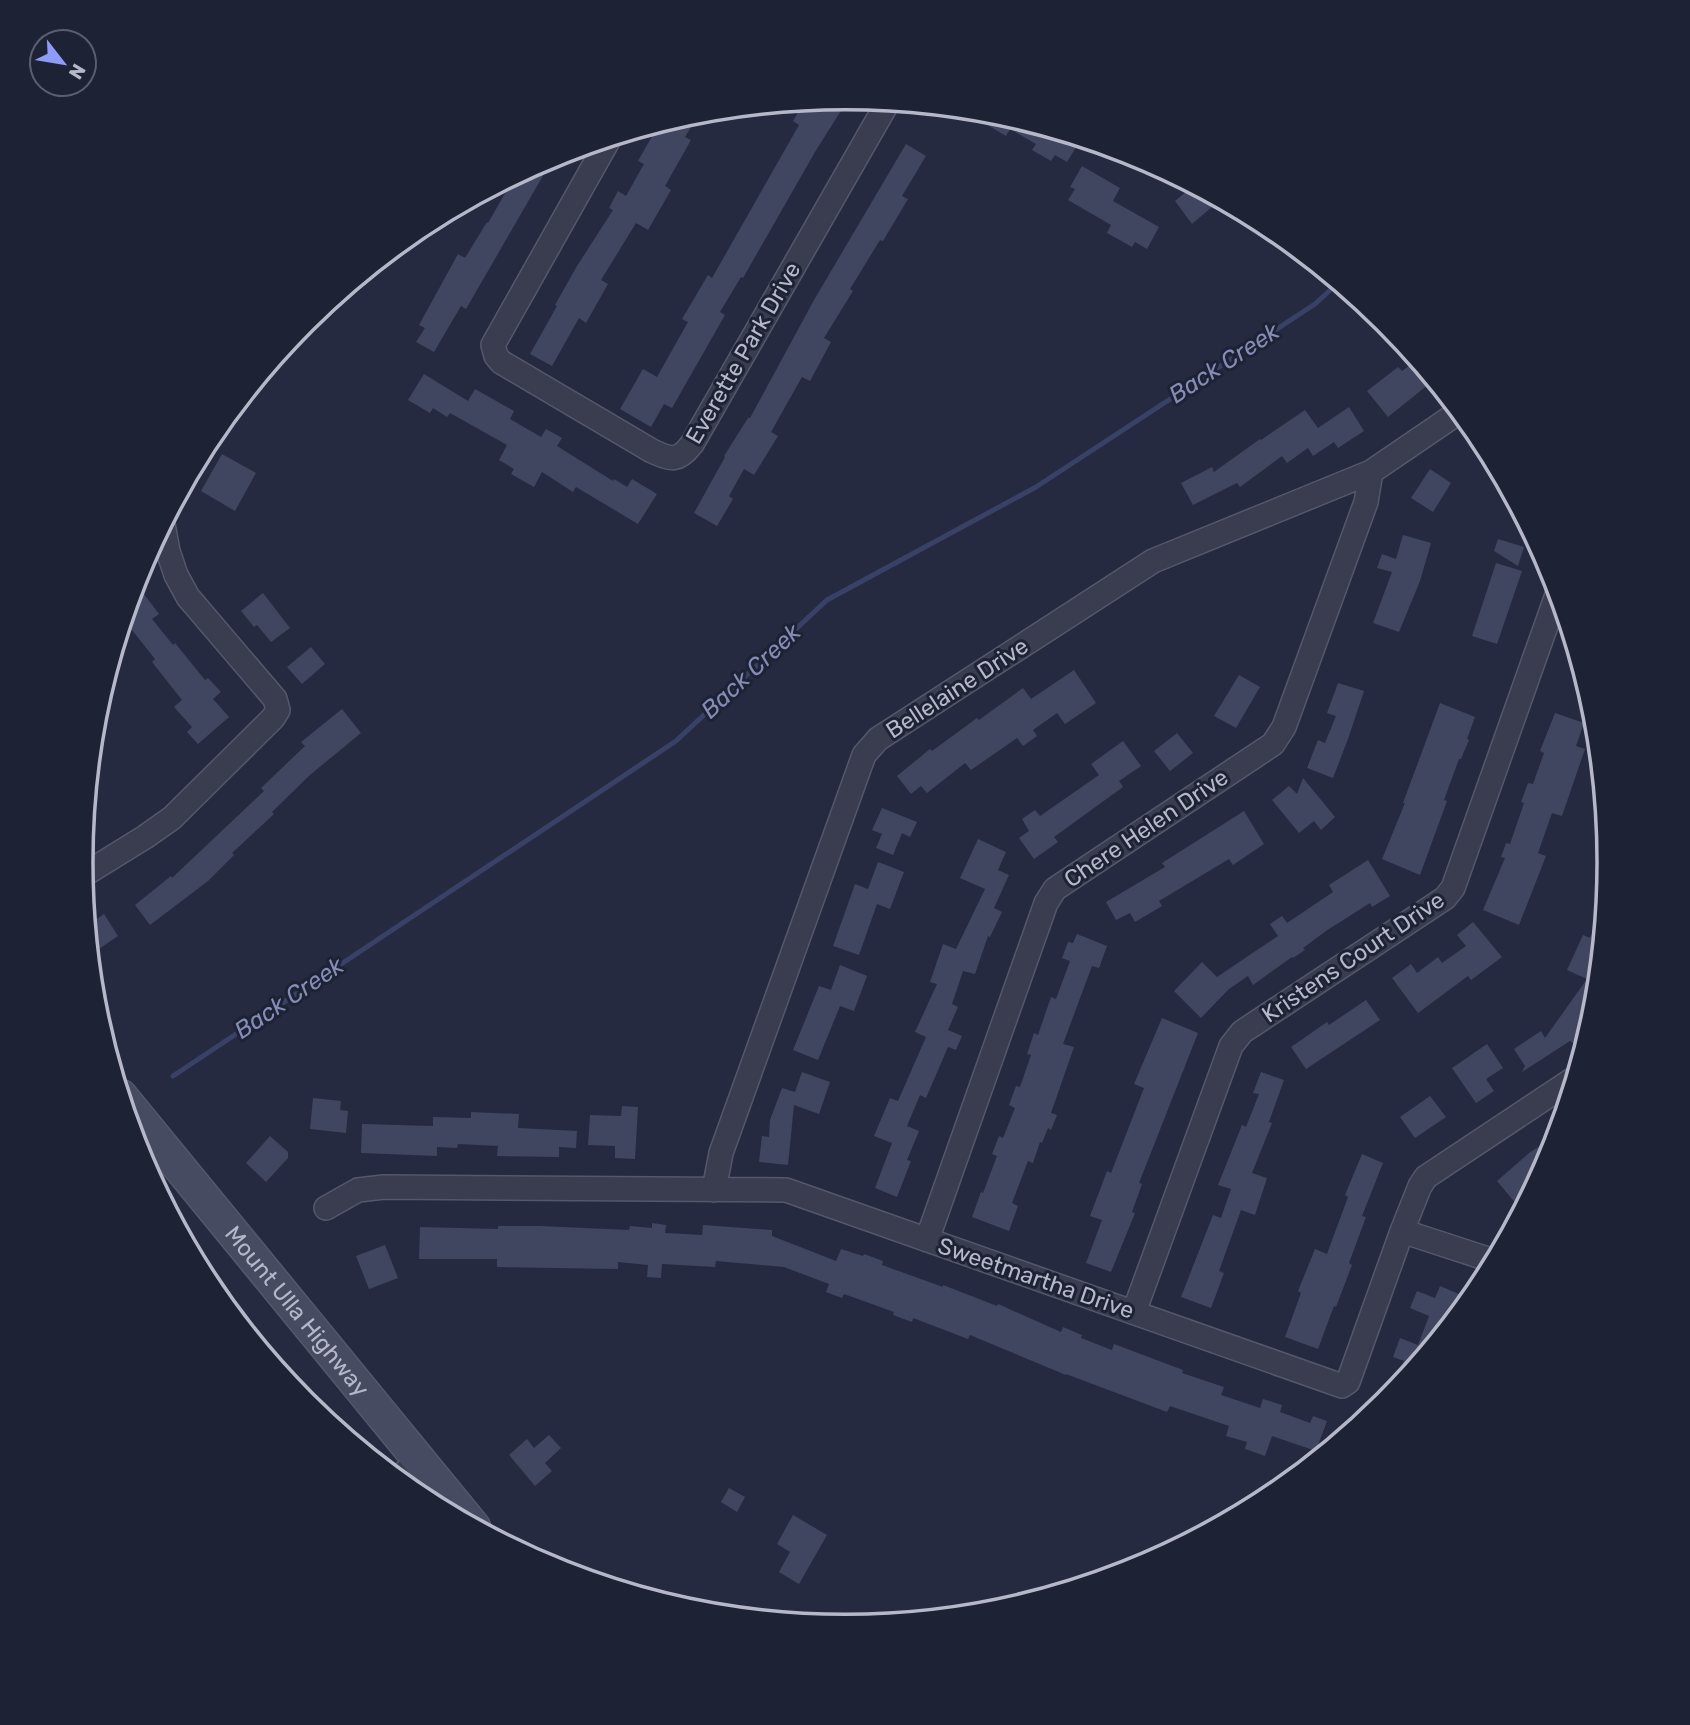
<svg xmlns="http://www.w3.org/2000/svg" width="1690" height="1725" font-family="Rubik,sans-serif">
	<style>
		.lines { fill: none; stroke-linecap: round; stroke-linejoin: round }
		.stream { stroke: #394167; stroke-width: 5 }
		.building { fill: #414660 }
		.minor-casing { stroke: #54586a; stroke-width: 26 }
		.secondary-casing { stroke: #54586a; stroke-width: 35 }
		.minor { stroke: #393d4f; stroke-width: 23 }
		.secondary { stroke: #474b62; stroke-width: 32 }
		.labels { text-anchor: middle; dominant-baseline: central; stroke-width: 6; stroke-linejoin: round; paint-order: stroke }
		.street-label { font-size: 23px; fill: #b6b8ca; stroke: #1e2235 }
		.water-label { font-size: 24px; font-style: italic; fill: #858db6; stroke: #1e2235 }
		.rim { fill: none; stroke: #b6b8ca; stroke-width: 3.5 }
	</style>
	<rect width="100%" height="100%" fill="#252a40"/>
	<g class="lines">
		<!-- stream -->
		<path class="stream" d="M 173,1076 L 676,741 L 827,600 L 1036,487 L 1315,304 L 1338,283"/>
	</g>
	<!-- building -->
	<path class="building" d="M 845,98 L 849,98 L 815,152 L 743,278 L 741,277 L 720,312 L 725,315 L 672,408 L 664,404 L 651,427 L 620,409 L 643,369 L 657,377 L 688,322 L 682,319 L 708,275 L 712,278 L 799,125 L 793,121 L 804,102 Z
		M 700,112 L 685,137 L 691,140 L 665,186 L 671,190 L 648,230 L 636,223 L 601,280 L 608,284 L 586,323 L 579,318 L 552,366 L 530,354 L 557,306 L 555,305 L 577,266 L 613,210 L 609,208 L 618,191 L 626,196 L 644,164 L 638,161 L 659,124 Z
		M 990,112 L 1058,132 L 1078,144 L 1067,162 L 1055,155 L 1051,161 L 1032,150 L 1036,144 L 1010,129 L 1006,136 L 984,123 Z
		M 906,144 L 926,156 L 902,196 L 908,199 L 883,241 L 880,240 L 850,289 L 853,291 L 824,338 L 831,342 L 810,381 L 802,377 L 771,432 L 778,436 L 754,475 L 744,469 L 729,496 L 733,499 L 717,526 L 694,513 L 725,457 L 724,456 L 748,418 L 750,418 L 814,300 Z
		M 555,155 L 466,309 L 461,306 L 434,352 L 416,342 L 425,328 L 419,325 L 458,254 L 465,258 L 487,222 L 488,223 L 515,176 Z
		M 1082,166 L 1120,188 L 1113,201 L 1159,227 L 1147,249 L 1135,242 L 1132,247 L 1107,233 L 1111,225 L 1068,200 L 1075,189 L 1070,187 Z
		M 1193,186 L 1220,200 L 1192,224 L 1175,201 Z
		M 1417,360 L 1434,380 L 1388,417 L 1367,391 L 1398,367 L 1402,371 Z
		M 424,374 L 468,401 L 475,389 L 514,411 L 510,419 L 541,437 L 546,429 L 562,438 L 557,446 L 613,481 L 614,479 L 627,487 L 632,479 L 657,494 L 638,524 L 576,487 L 573,492 L 542,472 L 534,487 L 511,474 L 514,469 L 499,460 L 507,445 L 450,413 L 447,417 L 433,408 L 430,413 L 408,400 Z
		M 1349,407 L 1364,431 L 1338,448 L 1334,442 L 1313,456 L 1308,448 L 1287,463 L 1282,456 L 1240,487 L 1237,483 L 1193,505 L 1181,483 L 1212,467 L 1214,472 L 1260,439 L 1261,440 L 1305,410 L 1318,428 Z
		M 222,454 L 256,473 L 235,511 L 201,491 Z
		M 1430,469 L 1451,483 L 1433,512 L 1411,498 Z
		M 1403,535 L 1431,543 L 1420,581 L 1399,632 L 1373,623 L 1392,572 L 1377,568 L 1382,554 L 1396,559 Z
		M 1498,539 L 1524,547 L 1518,566 L 1494,551 Z
		M 1496,563 L 1522,571 L 1497,644 L 1472,636 Z
		M 263,593 L 290,628 L 271,642 L 257,625 L 254,627 L 241,611 Z
		M 144,594 L 159,614 L 152,619 L 173,645 L 175,643 L 205,680 L 208,678 L 221,692 L 213,699 L 229,717 L 198,744 L 187,732 L 192,727 L 174,707 L 182,700 L 152,662 L 155,659 L 132,630 L 117,642 L 128,606 Z
		M 311,647 L 325,664 L 302,684 L 287,667 Z
		M 1074,670 L 1096,703 L 1065,724 L 1057,713 L 1033,730 L 1037,736 L 1023,746 L 1017,738 L 971,770 L 965,763 L 927,793 L 921,786 L 911,794 L 897,776 L 930,749 L 932,751 L 977,718 L 979,720 L 1023,688 L 1031,699 Z
		M 1239,675 L 1260,687 L 1236,728 L 1214,716 Z
		M 1338,683 L 1364,691 L 1348,739 L 1333,778 L 1307,768 L 1318,740 L 1325,743 L 1336,716 L 1327,713 Z
		M 1440,703 L 1475,717 L 1467,739 L 1469,740 L 1461,759 L 1459,759 L 1444,800 L 1447,801 L 1420,875 L 1382,859 L 1405,803 L 1403,803 Z
		M 342,709 L 361,733 L 310,775 L 272,812 L 274,814 L 232,853 L 234,855 L 208,881 L 150,925 L 135,905 L 171,876 L 172,878 L 264,791 L 261,788 L 305,746 L 301,742 Z
		M 1555,713 L 1584,723 L 1576,746 L 1585,749 L 1562,816 L 1552,813 L 1538,853 L 1546,856 L 1519,925 L 1483,910 L 1505,858 L 1501,857 L 1506,843 L 1510,844 L 1524,803 L 1521,802 L 1528,783 L 1533,784 L 1544,753 L 1540,751 Z
		M 1177,733 L 1193,753 L 1170,771 L 1154,751 Z
		M 1123,741 L 1141,766 L 1119,781 L 1123,787 L 1054,837 L 1058,842 L 1034,859 L 1019,838 L 1029,831 L 1022,819 L 1035,810 L 1040,816 L 1099,775 L 1091,764 Z
		M 1303,778 L 1335,817 L 1321,830 L 1314,821 L 1299,833 L 1272,800 L 1289,786 L 1297,794 Z
		M 882,808 L 917,822 L 910,837 L 902,833 L 893,855 L 876,848 L 882,834 L 872,830 Z
		M 1244,811 L 1264,844 L 1233,865 L 1229,859 L 1159,901 L 1162,906 L 1135,922 L 1130,913 L 1116,920 L 1106,902 L 1165,867 L 1162,863 Z
		M 978,839 L 1006,852 L 998,870 L 1009,875 L 994,908 L 1002,912 L 990,937 L 988,936 L 975,974 L 963,971 L 952,1004 L 958,1007 L 948,1030 L 962,1036 L 956,1050 L 948,1047 L 926,1098 L 920,1095 L 907,1126 L 919,1131 L 907,1160 L 911,1161 L 897,1197 L 875,1188 L 892,1143 L 874,1136 L 890,1098 L 898,1101 L 926,1037 L 915,1032 L 937,984 L 930,982 L 943,944 L 956,949 L 985,889 L 960,878 Z
		M 1368,860 L 1390,896 L 1372,907 L 1370,903 L 1326,931 L 1303,948 L 1305,950 L 1293,958 L 1292,957 L 1253,985 L 1248,976 L 1229,989 L 1201,1018 L 1174,991 L 1202,962 L 1217,977 L 1278,936 L 1270,924 L 1282,916 L 1287,923 L 1333,892 L 1329,885 Z
		M 878,862 L 904,872 L 890,909 L 877,904 L 859,955 L 833,946 L 855,884 L 868,889 Z
		M 1602,911 L 1605,912 L 1594,1013 L 1573,1043 L 1570,1041 L 1522,1072 L 1525,1066 L 1514,1049 L 1541,1031 L 1545,1038 L 1587,979 L 1567,970 L 1583,935 L 1590,938 Z
		M 104,914 L 118,936 L 90,955 L 87,926 Z
		M 1473,922 L 1502,957 L 1471,980 L 1468,976 L 1418,1013 L 1392,978 L 1411,964 L 1417,973 L 1438,957 L 1442,963 L 1466,946 L 1457,935 Z
		M 1077,934 L 1107,946 L 1099,968 L 1092,966 L 1063,1044 L 1074,1047 L 1051,1113 L 1057,1115 L 1051,1130 L 1048,1128 L 1042,1143 L 1040,1142 L 1033,1163 L 1028,1161 L 1012,1203 L 1018,1206 L 1009,1231 L 972,1217 L 981,1192 L 983,1193 L 997,1156 L 992,1154 L 999,1136 L 1003,1138 L 1015,1108 L 1009,1105 L 1016,1086 L 1020,1087 L 1031,1055 L 1027,1054 L 1034,1033 L 1038,1035 L 1051,997 L 1056,999 L 1070,961 L 1062,958 L 1068,942 L 1073,943 Z
		M 840,965 L 867,976 L 854,1011 L 840,1006 L 818,1060 L 793,1050 L 819,986 L 831,990 Z
		M 1366,1000 L 1380,1020 L 1306,1069 L 1291,1047 L 1327,1022 L 1329,1025 Z
		M 1162,1018 L 1198,1033 L 1139,1183 L 1142,1184 L 1132,1212 L 1135,1213 L 1111,1272 L 1086,1263 L 1102,1220 L 1090,1216 L 1107,1171 L 1111,1173 L 1144,1088 L 1134,1084 Z
		M 1487,1044 L 1503,1068 L 1486,1079 L 1494,1091 L 1476,1103 L 1452,1068 Z
		M 802,1072 L 830,1082 L 819,1114 L 794,1105 L 788,1165 L 759,1162 L 762,1136 L 769,1137 L 770,1120 L 782,1088 L 795,1092 Z
		M 1261,1072 L 1284,1080 L 1269,1122 L 1272,1123 L 1252,1173 L 1267,1178 L 1255,1215 L 1241,1210 L 1219,1271 L 1224,1273 L 1211,1308 L 1181,1297 L 1213,1215 L 1221,1218 L 1231,1189 L 1218,1185 L 1242,1125 L 1246,1127 L 1259,1094 L 1253,1093 Z
		M 1430,1096 L 1446,1117 L 1415,1138 L 1400,1117 Z
		M 313,1098 L 341,1101 L 340,1110 L 348,1111 L 346,1133 L 310,1129 Z
		M 622,1106 L 638,1107 L 635,1159 L 615,1158 L 615,1146 L 588,1145 L 590,1115 L 621,1116 Z
		M 471,1112 L 519,1114 L 518,1128 L 577,1131 L 576,1148 L 559,1147 L 559,1157 L 497,1156 L 498,1146 L 458,1144 L 457,1148 L 437,1147 L 437,1156 L 361,1153 L 362,1124 L 433,1126 L 433,1117 L 471,1118 Z
		M 1557,1135 L 1551,1155 L 1532,1192 L 1517,1205 L 1497,1181 L 1529,1153 Z
		M 270,1136 L 288,1152 L 288,1158 L 266,1182 L 246,1163 Z
		M 1362,1154 L 1383,1163 L 1362,1216 L 1366,1217 L 1349,1263 L 1352,1265 L 1336,1307 L 1334,1306 L 1318,1349 L 1285,1337 L 1301,1293 L 1298,1291 L 1315,1249 L 1327,1254 L 1348,1197 L 1345,1195 Z
		M 652,1223 L 666,1225 L 665,1233 L 702,1235 L 703,1225 L 772,1230 L 772,1236 L 836,1261 L 841,1249 L 863,1256 L 864,1254 L 883,1261 L 882,1265 L 943,1287 L 943,1285 L 997,1306 L 998,1304 L 1061,1332 L 1063,1327 L 1082,1335 L 1081,1338 L 1112,1350 L 1114,1344 L 1183,1370 L 1182,1373 L 1224,1387 L 1221,1395 L 1260,1408 L 1263,1399 L 1282,1405 L 1280,1412 L 1310,1423 L 1313,1416 L 1327,1421 L 1316,1451 L 1272,1436 L 1265,1456 L 1245,1449 L 1247,1442 L 1226,1436 L 1229,1426 L 1170,1406 L 1167,1412 L 1066,1374 L 1066,1375 L 970,1335 L 968,1339 L 913,1318 L 912,1322 L 893,1315 L 894,1312 L 844,1294 L 842,1298 L 826,1292 L 829,1284 L 784,1267 L 716,1261 L 715,1267 L 662,1264 L 661,1278 L 647,1277 L 648,1265 L 618,1262 L 618,1269 L 497,1267 L 497,1259 L 419,1259 L 420,1227 L 498,1229 L 498,1226 L 540,1226 L 629,1230 L 630,1226 L 652,1228 Z
		M 385,1245 L 398,1278 L 369,1289 L 356,1256 Z
		M 1440,1286 L 1471,1299 L 1395,1391 L 1391,1389 L 1404,1361 L 1393,1357 L 1400,1338 L 1418,1345 L 1429,1316 L 1410,1308 L 1417,1291 L 1435,1298 Z
		M 549,1435 L 561,1448 L 545,1463 L 552,1471 L 535,1486 L 509,1455 L 527,1439 L 534,1448 Z
		M 729,1488 L 745,1497 L 737,1512 L 721,1502 Z
		M 793,1515 L 827,1535 L 799,1584 L 779,1572 L 790,1552 L 777,1544 Z"/>
	<g class="lines">
		<defs>
			<path id="minor" d="M 609,139 L 493,345 L 496,356 L 501,362 L 652,451 C 672,460 678,462 692,444 L 888,102
				M 82,876 L 145,837 L 172,818 L 273,718 L 278,710 L 275,699 L 188,597 L 176,575 L 168,551 L 163,524
				M 714,1190 L 721,1153 L 864,755 L 878,739 L 1153,561 L 1371,472 L 1459,412
				M 326,1208 L 358,1190 L 384,1187 L 786,1190 L 1342,1386 L 1348,1382 L 1402,1231 L 1420,1186 L 1426,1177 L 1575,1078
				M 1402,1231 L 1494,1261
				M 927,1240 L 1046,903 L 1055,889 L 1273,744 L 1284,727 L 1366,502 L 1371,472
				M 1134,1312 L 1231,1046 L 1242,1032 L 1445,898 L 1453,888 L 1558,592
				M 396,1478 L 420,1462"/>
			<g id="secondary">
				<path id="s1" d="M 121,1096 L 474,1527"/>
			</g>
		</defs>
		<!-- minor casing -->
		<use href="#minor" class="minor-casing"/>
		<!-- secondary casing -->
		<use href="#secondary" class="secondary-casing"/>
		<!-- minor -->
		<use href="#minor" class="minor"/>
		<!-- secondary -->
		<use href="#secondary" class="secondary"/>
	</g>
	<g class="labels">
		<!-- street labels -->
		<g class="street-label">
			<text transform="translate(743 353) rotate(-60)">Everette Park Drive</text>
			<text transform="translate(957 688) rotate(-33)">Bellelaine Drive</text>
			<text transform="translate(1146 828) rotate(-34)">Chere Helen Drive</text>
			<text transform="translate(1353 957) rotate(-34)">Kristens Court Drive</text>
			<text transform="translate(1036 1278) rotate(19)">Sweetmartha Drive</text>
			<text stroke="none"><textPath href="#s1" startOffset="278">Mount Ulla Highway</textPath></text>
		</g>
		<!-- water labels -->
		<g class="water-label">
			<text transform="translate(1224 363) rotate(-33)">Back Creek</text>
			<text transform="translate(751 671) rotate(-43)">Back Creek</text>
			<text transform="translate(289 998) rotate(-34)">Back Creek</text>
		</g>
	</g>
	<!-- crop -->
	<path d="M0 0H1690V1725H0ZM93 862a752 752 0 1 1 1504 0a752 752 0 1 1-1504 0Z" fill="#1e2235" fill-rule="evenodd"/>
	<path class="rim" d="M93 862a752 752 0 1 1 1504 0a752 752 0 1 1-1504 0Z"/>
	<!-- north arrow -->
	<g transform="translate(63 63) rotate(121)"><circle r="33" fill="#1e2235" stroke="#5b5e71" stroke-width="2"/>
	<path d="M0-5L12 26L0 18L-12 26Z" fill="#8e9bf7"/>
	<text y="-10" font-size="19" font-weight="bold" text-anchor="middle" fill="#b6b8ca">N</text>
	</g>
</svg>
